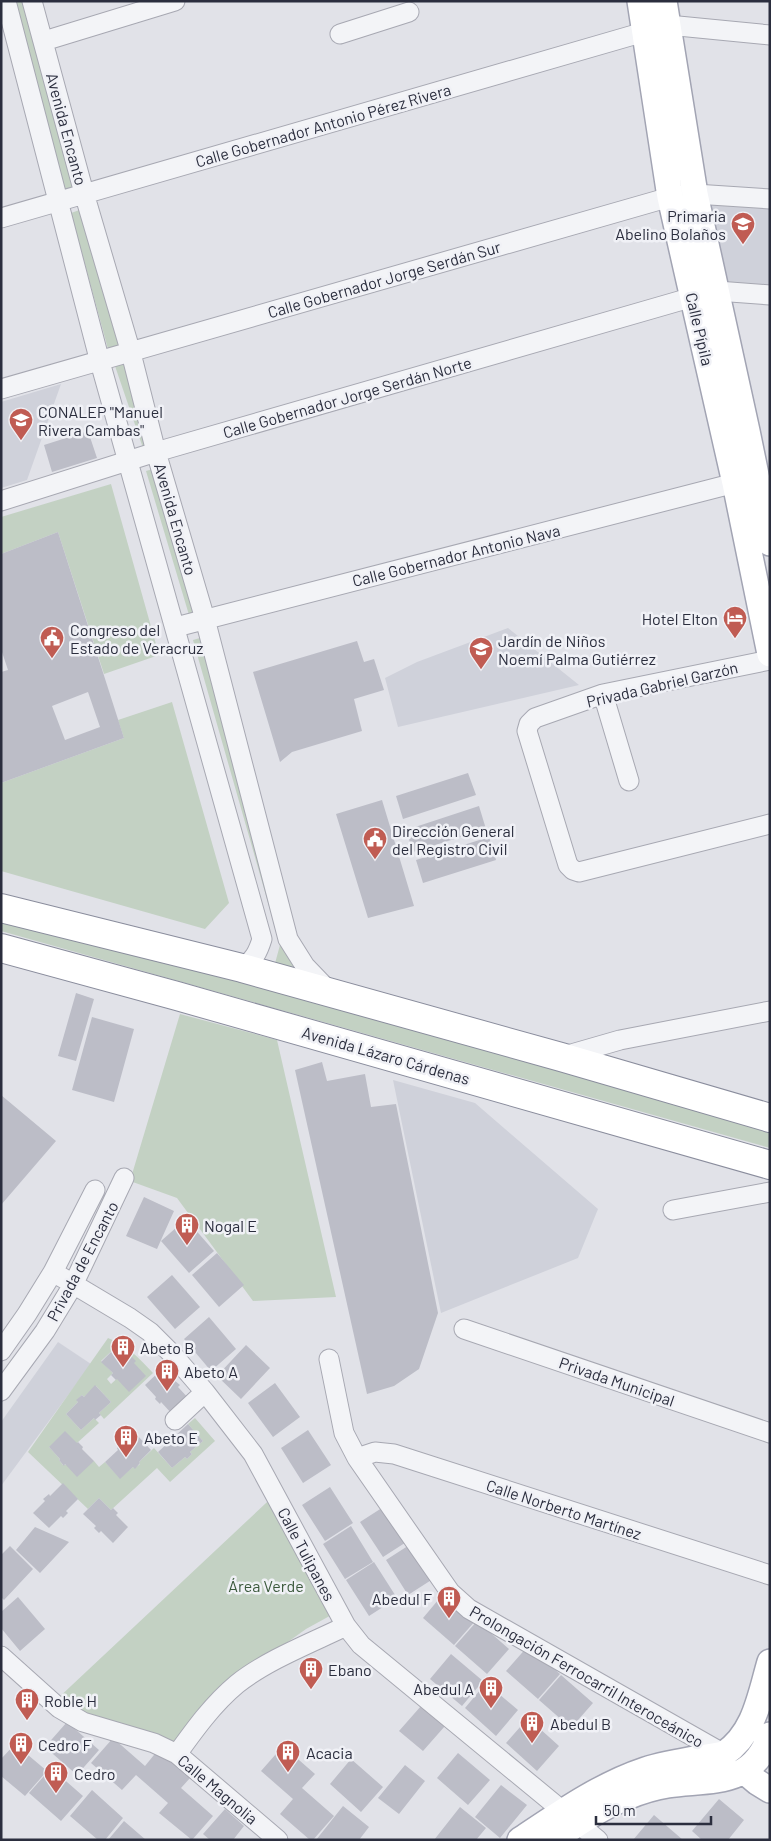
<svg xmlns="http://www.w3.org/2000/svg" width="771" height="1841" font-family="Barlow,sans-serif">
	<style>
		.built { fill: #cfd1da }
		.green { fill: #c3d1c3; fill-rule: evenodd }
		.building { fill: #bcbdc7; fill-rule: evenodd }
		.lines { fill: none; stroke-linecap: round; stroke-linejoin: round }
		.minor-casing { stroke: #a7a8b2; stroke-width: 21 }
		.major-casing { stroke: #a2a4b3; stroke-width: 28 }
		.highway-casing { stroke: #8a8d9d; stroke-width: 30 }
		.minor { stroke: #f3f4f7; stroke-width: 19 }
		.major { stroke: #fff; stroke-width: 25 }
		.highway { stroke: #fff; stroke-width: 28 }
		.labels { text-anchor: middle; dominant-baseline: central; stroke-width: 5; stroke-linejoin: round; paint-order: stroke }
		.street-label { font-size: 16px; fill: #2b2e3e; stroke: #f0f1f6 }
		.poi-label { font-size: 16px; fill: #2b2e3e; stroke: #f0f1f6; text-anchor: start }
		.park-label { font-size: 16px; fill: #3a583b; stroke: #f0f1f6 }
	</style>
	<rect width="100%" height="100%" fill="#e1e2e8"/>
	<!-- built -->
	<path class="built" d="M 709,201 L 770,209 L 770,286 L 724,282 Z
		M 61,384 L 27,480 L 1,488 L 1,402 Z
		M 508,628 L 579,685 L 398,727 L 385,678 L 417,662 Z
		M 393,1080 L 475,1103 L 598,1209 L 578,1258 L 441,1313 Z
		M 58,1342 L 91,1364 L 1,1486 L 1,1422 Z"/>
	<!-- green -->
	<path class="green" d="M 16,1 L 36,1 L 84,191 L 66,196 Z
		M 88,207 L 129,343 L 108,349 L 71,213 Z
		M 133,361 L 159,443 L 143,448 L 115,366 Z
		M 163,466 L 205,611 L 189,615 L 146,471 Z
		M 111,484 L 159,655 L 104,674 L 58,532 L 1,554 L 1,517 Z
		M 210,635 L 297,942 L 315,978 L 274,967 L 280,945 L 193,640 Z
		M 172,702 L 229,903 L 205,929 L 1,871 L 1,783 L 124,738 L 118,720 Z
		M 1,914 L 770,1130 L 770,1148 L 1,931 Z
		M 180,1014 L 277,1040 L 336,1297 L 253,1301 L 177,1198 L 130,1181 Z
		M 108,1338 C 127,1345 139,1358 153,1373 L 104,1419 L 99,1413 L 111,1402 L 96,1386 L 84,1397 L 82,1395 L 77,1400 L 78,1402 L 66,1414 L 81,1430 L 94,1418 L 99,1423 L 77,1443 L 49,1447 L 60,1459 L 59,1460 L 63,1465 L 94,1461 L 99,1467 L 105,1462 L 120,1478 L 133,1467 L 135,1468 L 140,1464 L 139,1462 L 154,1448 L 172,1468 L 185,1457 L 187,1459 L 192,1454 L 190,1452 L 203,1441 L 188,1424 L 195,1418 L 215,1441 L 170,1482 L 157,1468 L 111,1510 L 99,1498 L 88,1509 L 28,1452 ZM 117,1346 L 129,1358 L 131,1356 L 134,1363 L 111,1384 L 107,1379 L 113,1373 L 101,1361 Z
		M 281,1489 L 346,1607 L 306,1629 L 278,1649 L 173,1752 L 55,1701 Z"/>
	<!-- building -->
	<path class="building" d="M 88,431 L 97,458 L 52,472 L 44,445 Z
		M 58,532 L 124,738 L 1,783 L 1,672 L 8,670 L 1,649 L 1,554 ZM 88,692 L 100,727 L 65,740 L 52,706 Z
		M 357,641 L 364,662 L 374,659 L 384,690 L 354,699 L 362,731 L 292,752 L 280,762 L 253,672 Z
		M 468,773 L 476,795 L 403,819 L 396,796 Z
		M 382,800 L 414,906 L 368,918 L 336,814 Z
		M 479,806 L 486,829 L 413,852 L 406,830 Z
		M 489,837 L 496,860 L 423,883 L 416,860 Z
		M 76,993 L 94,999 L 76,1061 L 58,1056 Z
		M 92,1017 L 134,1029 L 114,1102 L 72,1090 Z
		M 322,1062 L 327,1081 L 365,1074 L 371,1107 L 396,1104 L 438,1313 L 419,1369 L 394,1386 L 367,1394 L 295,1070 Z
		M 1,1095 L 56,1141 L 1,1205 Z
		M 144,1197 L 174,1211 L 157,1249 L 126,1236 Z
		M 186,1219 L 214,1251 L 189,1273 L 161,1241 Z
		M 217,1253 L 244,1285 L 219,1307 L 192,1275 Z
		M 172,1275 L 200,1307 L 175,1329 L 147,1297 Z
		M 209,1317 L 236,1349 L 211,1371 L 184,1339 Z
		M 246,1345 L 270,1368 L 241,1399 L 217,1376 Z
		M 117,1346 L 129,1358 L 131,1356 L 136,1361 L 134,1363 L 146,1376 L 129,1392 L 117,1379 L 116,1380 L 111,1375 L 113,1373 L 101,1362 Z
		M 161,1370 L 173,1381 L 174,1380 L 180,1385 L 178,1387 L 190,1400 L 173,1415 L 161,1402 L 160,1404 L 155,1399 L 156,1397 L 145,1385 Z
		M 275,1383 L 300,1417 L 273,1437 L 248,1403 Z
		M 95,1385 L 111,1402 L 99,1413 L 101,1415 L 95,1420 L 94,1418 L 81,1430 L 66,1414 L 78,1402 L 76,1400 L 82,1395 L 84,1397 Z
		M 188,1424 L 203,1441 L 190,1452 L 192,1454 L 187,1459 L 185,1457 L 172,1468 L 158,1452 L 170,1441 L 168,1439 L 174,1434 L 175,1436 Z
		M 308,1430 L 331,1465 L 303,1483 L 281,1448 Z
		M 65,1431 L 77,1443 L 78,1442 L 83,1447 L 82,1449 L 94,1461 L 77,1477 L 65,1464 L 64,1466 L 59,1460 L 60,1459 L 49,1447 Z
		M 136,1434 L 151,1450 L 139,1462 L 140,1463 L 135,1469 L 133,1467 L 120,1479 L 105,1462 L 118,1450 L 117,1448 L 122,1443 L 124,1445 Z
		M 63,1483 L 78,1499 L 66,1511 L 68,1513 L 63,1518 L 61,1516 L 49,1528 L 33,1513 L 45,1501 L 43,1499 L 49,1494 L 50,1496 Z
		M 330,1487 L 353,1523 L 325,1541 L 302,1505 Z
		M 99,1498 L 111,1510 L 113,1508 L 118,1513 L 116,1515 L 128,1527 L 113,1543 L 101,1531 L 99,1533 L 94,1528 L 96,1526 L 83,1514 Z
		M 388,1504 L 411,1539 L 383,1557 L 360,1522 Z
		M 351,1526 L 373,1562 L 345,1579 L 323,1544 Z
		M 35,1527 L 69,1542 L 40,1573 L 16,1550 Z
		M 414,1542 L 436,1577 L 408,1595 L 386,1560 Z
		M 10,1546 L 33,1569 L 4,1600 L 1,1597 L 1,1555 Z
		M 374,1562 L 397,1598 L 369,1616 L 346,1580 Z
		M 444,1593 L 476,1620 L 454,1645 L 423,1618 Z
		M 18,1597 L 45,1629 L 20,1651 L 1,1628 L 1,1612 Z
		M 477,1621 L 509,1649 L 487,1674 L 455,1646 Z
		M 528,1646 L 560,1674 L 538,1699 L 506,1671 Z
		M 451,1654 L 483,1681 L 462,1706 L 430,1679 Z
		M 561,1675 L 593,1703 L 571,1728 L 539,1700 Z
		M 486,1683 L 518,1710 L 496,1736 L 465,1708 Z
		M 421,1706 L 445,1726 L 423,1751 L 399,1731 Z
		M 528,1718 L 559,1746 L 537,1771 L 506,1743 Z
		M 67,1722 L 99,1750 L 77,1775 L 45,1747 Z
		M 113,1738 L 145,1766 L 158,1750 L 190,1778 L 181,1788 L 213,1816 L 192,1840 L 159,1813 L 168,1803 L 136,1775 L 122,1790 L 91,1763 Z
		M 15,1744 L 47,1771 L 25,1796 L 1,1776 L 1,1759 Z
		M 283,1746 L 315,1774 L 302,1788 L 334,1816 L 313,1840 L 310,1840 L 280,1814 L 293,1799 L 261,1771 Z
		M 458,1753 L 490,1780 L 468,1805 L 437,1778 Z
		M 351,1759 L 383,1787 L 361,1812 L 330,1784 Z
		M 405,1765 L 425,1781 L 399,1814 L 378,1798 Z
		M 51,1768 L 83,1796 L 61,1821 L 29,1793 Z
		M 501,1785 L 527,1805 L 500,1838 L 475,1817 Z
		M 92,1790 L 123,1818 L 105,1840 L 98,1840 L 70,1816 Z
		M 719,1799 L 744,1820 L 728,1840 L 702,1840 L 692,1831 Z
		M 343,1806 L 369,1827 L 359,1840 L 316,1840 Z
		M 460,1807 L 486,1828 L 476,1840 L 434,1840 Z
		M 225,1809 L 244,1826 L 233,1840 L 210,1840 L 203,1834 Z
		M 654,1815 L 683,1840 L 633,1840 Z
		M 124,1821 L 146,1840 L 108,1840 Z"/>
	<g class="lines">
		<defs>
			<path id="minor" d="M 6,1 L 100,362 L 262,939 C 258,952 254,960 242,968
				M 32,1 L 84,193 L 131,353 L 156,452 L 205,619 L 288,939 L 305,966 L 329,991
				M 668,25 L 770,35
				M 340,34 L 409,12
				M 44,41 L 175,1
				M 1,218 L 644,32
				M 717,291 L 770,295
				M 1,389 L 670,197 L 695,194 L 770,199
				M 1,501 L 156,452 L 693,297
				M 176,627 L 735,483
				M 770,660 L 603,694 L 535,718 L 529,724 L 527,731 L 568,865 L 573,870 L 579,872 L 770,824
				M 603,694 L 629,781
				M 561,1057 L 620,1040 L 770,1011
				M 673,1210 L 770,1192
				M 53,1272 L 130,1318 L 150,1332 L 173,1355 L 205,1392 L 253,1454 L 346,1626 L 361,1645 L 598,1840
				M 464,1329 L 770,1433
				M 1,1351 L 27,1314 L 53,1272 L 95,1190
				M 329,1359 L 344,1433 L 357,1458 L 450,1592 L 469,1609 L 724,1754
				M 1,1391 L 45,1331 L 73,1285 L 124,1178
				M 175,1420 L 205,1392
				M 357,1458 L 375,1452 L 394,1454 L 770,1575
				M 1,1656 L 59,1708 L 83,1722 L 154,1743 L 177,1754 L 278,1840
				M 177,1754 C 195,1729 213,1704 237,1684 C 267,1660 311,1643 346,1626"/>
			<path id="major" d="M 640,1 L 670,197 L 735,483 L 770,654
				M 664,1 L 695,194 L 747,431 L 770,543
				M 744,1771 L 757,1782 L 770,1790
				M 520,1840 C 559,1814 600,1785 645,1770 C 670,1762 698,1759 724,1754 C 755,1733 760,1696 770,1662
				M 554,1840 C 576,1824 601,1807 627,1797 C 639,1792 655,1787 668,1785 C 711,1779 753,1787 770,1735"/>
			<path id="highway" d="M 1,908 L 242,968 L 561,1057 L 770,1118
				M 1,948 L 177,996 L 770,1165"/>
		</defs>
		<!-- minor casing -->
		<use href="#minor" class="minor-casing"/>
		<!-- major casing -->
		<use href="#major" class="major-casing"/>
		<!-- highway casing -->
		<use href="#highway" class="highway-casing"/>
		<!-- minor -->
		<use href="#minor" class="minor"/>
		<!-- major -->
		<use href="#major" class="major"/>
		<!-- highway -->
		<use href="#highway" class="highway"/>
	</g>
	<!-- icons -->
	<defs>
		<symbol id="school-pin" viewBox="-11 -11 22 30"><path d="M0 17L-7.5 6A9.5 9.5 0 1 1 7.5 6Z" fill="#c05c53" stroke="#f0f1f6"/><path d="M0-5L7-2L0 1L-7-2ZM-4 1L0 2.5L4 1V4Q0 6-4 4Z" fill="#fff"/></symbol>
		<symbol id="hotel-pin" viewBox="-11 -11 22 30"><path d="M0 17L-7.5 6A9.5 9.5 0 1 1 7.5 6Z" fill="#c05c53" stroke="#f0f1f6"/><path d="M-6-4.5h1.5V1H6V5H4.5V3h-9V5H-6ZM-4 0a1.8 1.8 0 1 1 3.6 0ZM.5 0V-2.5h3Q6-2.5 6 0Z" fill="#fff"/></symbol>
		<symbol id="civic-pin" viewBox="-11 -11 22 30"><path d="M0 17L-7.5 6A9.5 9.5 0 1 1 7.5 6Z" fill="#c05c53" stroke="#f0f1f6"/><path d="M-.6-6.5H3V-4.5H.6V-3L4-1V1h2V6H-6V1h2V-1L-.6-3ZM-1.2 2.5V6h2.4V2.5Z" fill="#fff"/></symbol>
		<symbol id="building-pin" viewBox="-11 -11 22 30"><path d="M0 17L-7.5 6A9.5 9.5 0 1 1 7.5 6Z" fill="#c05c53" stroke="#f0f1f6"/><path d="M-4-6H4V6H1V3H-1V6H-4ZM-2.5-4.3h1.7v1.8h-1.7ZM.8-4.3h1.7v1.8H.8ZM-2.5-1h1.7V.8h-1.7ZM.8-1h1.7V.8H.8Z" fill="#fff"/></symbol>
	</defs>
	<g fill-rule="evenodd">
		<use href="#school-pin" x="729" y="210" width="28" height="38"/>
		<use href="#school-pin" x="7" y="406" width="28" height="38"/>
		<use href="#hotel-pin" x="721" y="604" width="28" height="38"/>
		<use href="#civic-pin" x="38" y="624" width="28" height="38"/>
		<use href="#school-pin" x="467" y="635" width="28" height="38"/>
		<use href="#civic-pin" x="361" y="825" width="28" height="38"/>
		<use href="#building-pin" x="173" y="1211" width="28" height="38"/>
		<use href="#building-pin" x="109" y="1333" width="28" height="38"/>
		<use href="#building-pin" x="153" y="1357" width="28" height="38"/>
		<use href="#building-pin" x="112" y="1423" width="28" height="38"/>
		<use href="#building-pin" x="435" y="1584" width="28" height="38"/>
		<use href="#building-pin" x="297" y="1655" width="28" height="38"/>
		<use href="#building-pin" x="477" y="1674" width="28" height="38"/>
		<use href="#building-pin" x="13" y="1686" width="28" height="38"/>
		<use href="#building-pin" x="518" y="1709" width="28" height="38"/>
		<use href="#building-pin" x="7" y="1730" width="28" height="38"/>
		<use href="#building-pin" x="274" y="1738" width="28" height="38"/>
		<use href="#building-pin" x="42" y="1759" width="28" height="38"/>
	</g>
	<g class="labels">
		<!-- street labels -->
		<g class="street-label">
			<text transform="translate(323 125) rotate(-16)">Calle Gobernador Antonio Pérez Rivera</text>
			<text transform="translate(67 129) rotate(75)">Avenida Encanto</text>
			<text transform="translate(384 279) rotate(-16)">Calle Gobernador Jorge Serdán Sur</text>
			<text transform="translate(700 329) rotate(77)">Calle Pípila</text>
			<text transform="translate(347 397) rotate(-16)">Calle Gobernador Jorge Serdán Norte</text>
			<text transform="translate(176 519) rotate(74)">Avenida Encanto</text>
			<text transform="translate(456 555) rotate(-14)">Calle Gobernador Antonio Nava</text>
			<text transform="translate(662 684) rotate(-13)">Privada Gabriel Garzón</text>
			<text transform="translate(386 1055) rotate(16)">Avenida Lázaro Cárdenas</text>
			<text transform="translate(82 1261) rotate(-62)">Privada de Encanto</text>
			<text transform="translate(617 1381) rotate(19)">Privada Municipal</text>
			<text transform="translate(564 1509) rotate(18)">Calle Norberto Martínez</text>
			<text transform="translate(307 1554) rotate(62)">Calle Tulipanes</text>
			<text transform="translate(587 1676) rotate(30)">Prolongación Ferrocarril Interoceánico</text>
			<text transform="translate(218 1789) rotate(40)">Calle Magnolia</text>
		</g>
		<!-- poi labels -->
		<g class="poi-label">
			<text x="726" y="215" text-anchor="end">Primaria<tspan x="726" dy="18">Abelino Bolaños</tspan></text>
			<text x="38" y="411">CONALEP "Manuel<tspan x="38" dy="18">Rivera Cambas"</tspan></text>
			<text x="718" y="618" text-anchor="end">Hotel Elton</text>
			<text x="70" y="629">Congreso del<tspan x="70" dy="18">Estado de Veracruz</tspan></text>
			<text x="498" y="640">Jardín de Niños<tspan x="498" dy="18">Noemí Palma Gutiérrez</tspan></text>
			<text x="392" y="830">Dirección General<tspan x="392" dy="18">del Registro Civil</tspan></text>
			<text x="204" y="1225">Nogal E</text>
			<text x="140" y="1347">Abeto B</text>
			<text x="184" y="1371">Abeto A</text>
			<text x="144" y="1437">Abeto E</text>
			<text x="432" y="1598" text-anchor="end">Abedul F</text>
			<text x="328" y="1669">Ebano</text>
			<text x="474" y="1688" text-anchor="end">Abedul A</text>
			<text x="44" y="1700">Roble H</text>
			<text x="550" y="1723">Abedul B</text>
			<text x="38" y="1744">Cedro F</text>
			<text x="306" y="1752">Acacia</text>
			<text x="74" y="1773">Cedro</text>
		</g>
		<!-- park labels -->
		<g class="park-label">
			<text x="266" y="1585">Área Verde</text>
		</g>
	</g>
	<!-- border -->
	<rect width="771" height="1841" fill="none" stroke="#2b2e3e" stroke-width="5"/>
	<!-- scale -->
	<path d="M596 1816v8h115v-8" fill="none" stroke="#2b2e3e" stroke-width="2.5"/>
	<text x="604" y="1816" font-size="15" fill="#2b2e3e" stroke="#f0f1f6" stroke-width="4" paint-order="stroke">50 m</text>
</svg>
